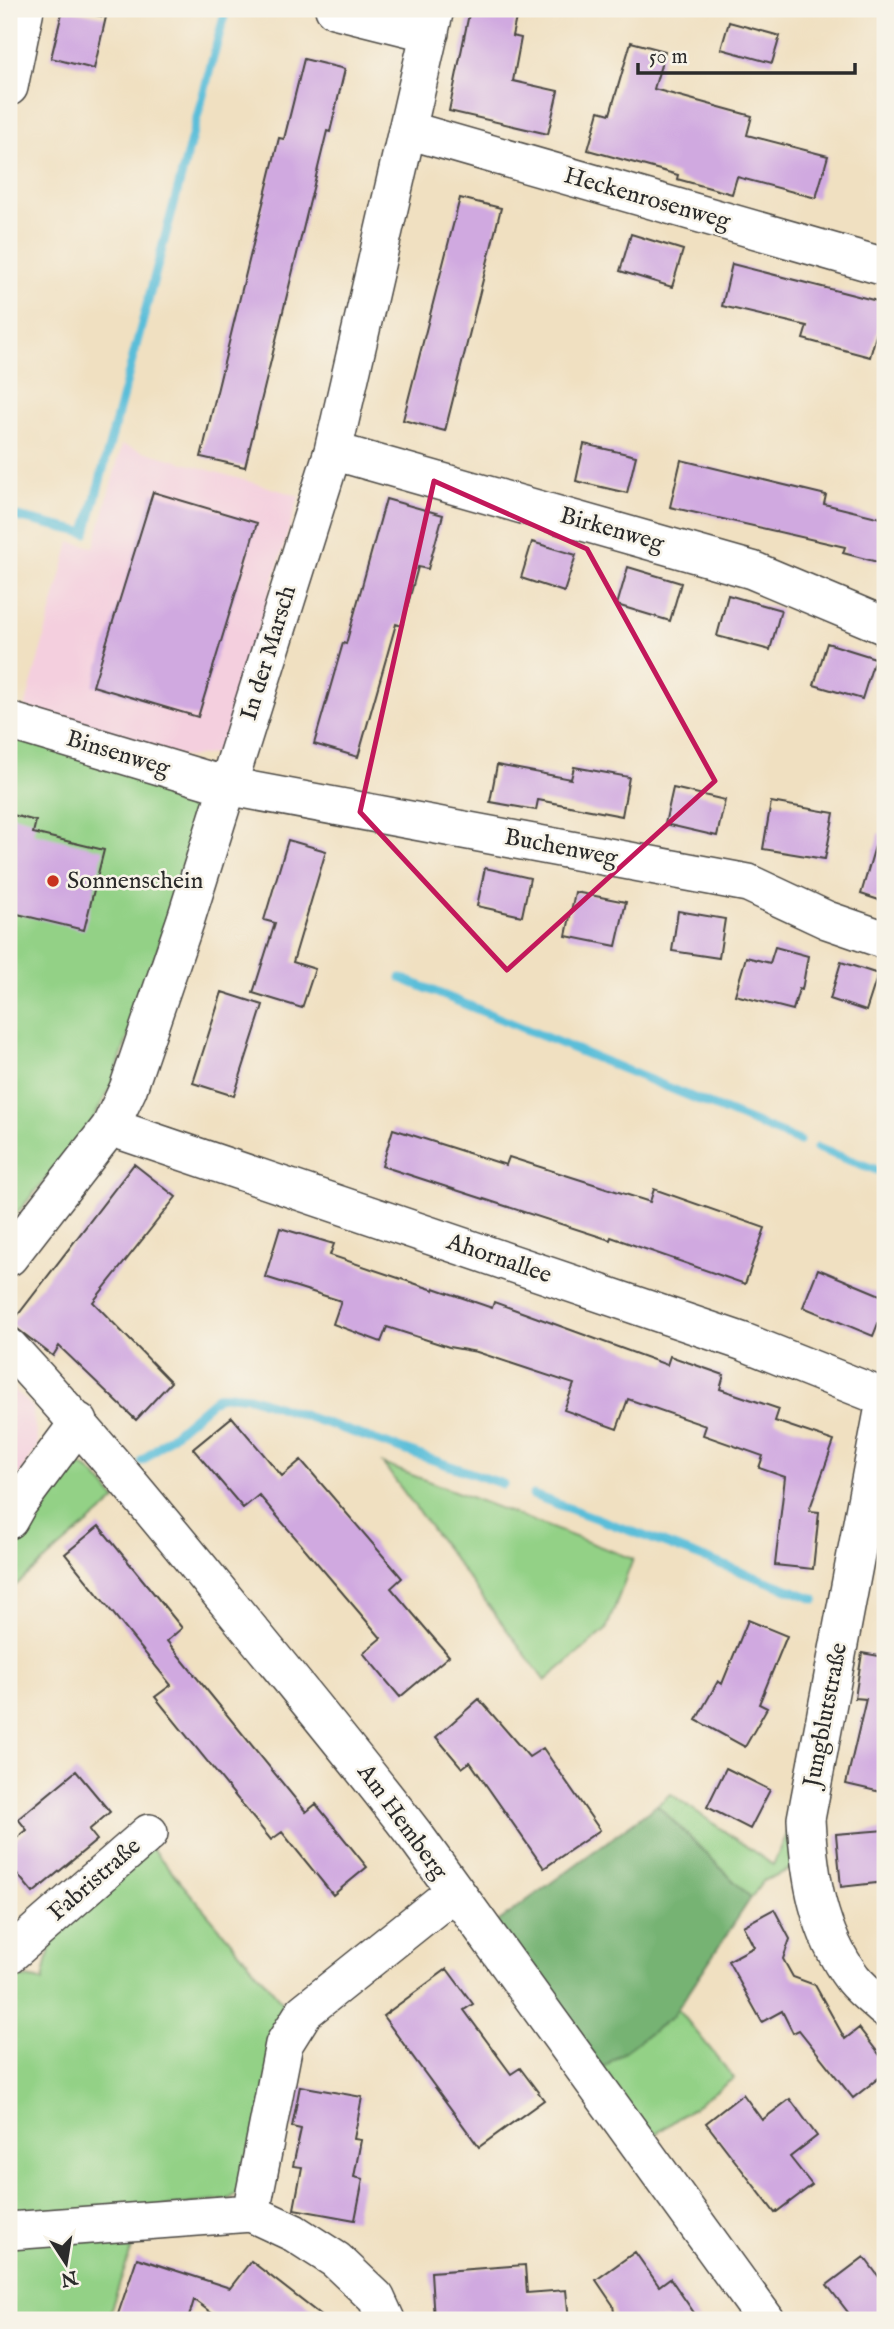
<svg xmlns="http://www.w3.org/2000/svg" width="894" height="2329" font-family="'IM FELL English',serif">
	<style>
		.built { fill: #f4cfde }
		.green { fill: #93d186; stroke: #5f7e58; stroke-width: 2 }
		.forest { fill: #76b373; stroke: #506f4f; stroke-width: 2 }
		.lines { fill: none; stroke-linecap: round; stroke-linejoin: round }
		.stream { stroke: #5abed9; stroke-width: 9 }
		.building { fill: #d0a9e0 }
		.minor-casing { stroke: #494642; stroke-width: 40 }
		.minor { stroke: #fff; stroke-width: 37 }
		.marked { fill: none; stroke: #c2185b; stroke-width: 5; stroke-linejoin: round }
		.poi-dot { fill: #c8321e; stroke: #f7f3e8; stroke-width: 2.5 }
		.labels { text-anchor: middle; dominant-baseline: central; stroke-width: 5; stroke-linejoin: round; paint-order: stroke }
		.street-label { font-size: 24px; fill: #2b2b2b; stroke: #f7f3e8 }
		.poi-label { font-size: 24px; fill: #2b2b2b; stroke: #f7f3e8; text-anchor: start }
	</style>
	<rect width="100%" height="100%" fill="#f7f3e8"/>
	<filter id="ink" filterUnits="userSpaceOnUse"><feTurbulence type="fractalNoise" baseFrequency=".0143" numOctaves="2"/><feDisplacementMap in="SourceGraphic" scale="14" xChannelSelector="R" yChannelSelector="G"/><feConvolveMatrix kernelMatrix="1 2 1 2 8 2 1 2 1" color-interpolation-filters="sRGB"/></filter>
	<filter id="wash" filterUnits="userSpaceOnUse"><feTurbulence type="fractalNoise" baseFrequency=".00686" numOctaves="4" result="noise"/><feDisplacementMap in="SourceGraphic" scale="28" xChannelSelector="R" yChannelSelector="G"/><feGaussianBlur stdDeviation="1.57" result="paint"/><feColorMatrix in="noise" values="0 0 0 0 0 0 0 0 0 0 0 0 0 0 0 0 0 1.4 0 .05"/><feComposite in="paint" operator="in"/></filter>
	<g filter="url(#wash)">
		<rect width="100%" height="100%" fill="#f0e0c1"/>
		<!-- built -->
		<path class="built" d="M 122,445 L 299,496 L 224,744 L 213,754 L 186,757 L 25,708 L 70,542 L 94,547 Z
			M 9,1384 L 32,1408 L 38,1445 L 9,1492 Z"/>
		<!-- green -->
		<path class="green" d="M 9,735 L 191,790 L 198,804 L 201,822 L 112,1084 L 89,1127 L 9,1223 Z
			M 68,1463 C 91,1463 102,1484 116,1500 L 9,1591 L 9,1543 L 29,1508 Z
			M 383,1464 L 633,1559 L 606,1630 L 545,1681 Z
			M 813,1778 L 809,1861 L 763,1881 L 751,1898 L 657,1805 L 671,1794 L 773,1865 Z
			M 149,1845 L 290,2011 L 239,2192 L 228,2200 L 9,2222 L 9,1993 L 13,1976 L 43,1981 L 55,1924 Z
			M 677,2008 L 734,2078 L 649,2139 L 599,2070 Z
			M 137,2234 L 107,2320 L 9,2320 L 9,2242 Z"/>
		<!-- forest -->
		<path class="forest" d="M 657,1805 L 751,1898 L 672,2017 L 599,2070 L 495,1924 Z"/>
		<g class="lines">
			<!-- stream -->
			<path class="stream" d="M 9,515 L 86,533 L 226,9
				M 401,978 L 799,1141
				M 817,1148 L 885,1173
				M 142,1461 L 217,1397 L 231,1395 L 250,1397 L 503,1484
				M 533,1495 L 815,1599"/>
		</g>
		<g id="blocks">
			<!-- building -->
			<path class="building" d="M 63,9 L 106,17 L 94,69 L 51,58 Z
				M 470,9 L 518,9 L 512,36 L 521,38 L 513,81 L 558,91 L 548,134 L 449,111 Z
				M 729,22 L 780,36 L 772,63 L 721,49 Z
				M 631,42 L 665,51 L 654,89 L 752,116 L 747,135 L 828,156 L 816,198 L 737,177 L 732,194 L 677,179 L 678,175 L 588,150 L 599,111 L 610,114 Z
				M 304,59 L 345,69 L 330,132 L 327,131 L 245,467 L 201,457 L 279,138 L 284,139 Z
				M 460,198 L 501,208 L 445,431 L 403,420 Z
				M 631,234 L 683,250 L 672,287 L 620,271 Z
				M 732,264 L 885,303 L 870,357 L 803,339 L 807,326 L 722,306 Z
				M 584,444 L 636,456 L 627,493 L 576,481 Z
				M 681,460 L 826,495 L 824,504 L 885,519 L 885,564 L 843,553 L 845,547 L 670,507 Z
				M 153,492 L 257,523 L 198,717 L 93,686 Z
				M 386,499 L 443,515 L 428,569 L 418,567 L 402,626 L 396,624 L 358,757 L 314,744 L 343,643 L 346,644 Z
				M 532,542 L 576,555 L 564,592 L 521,578 Z
				M 628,567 L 681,583 L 670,621 L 617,605 Z
				M 728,595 L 781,610 L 770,650 L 717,636 Z
				M 827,643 L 875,658 L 862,699 L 814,685 Z
				M 497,765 L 571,779 L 574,767 L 629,777 L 622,816 L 538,800 L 536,810 L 490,802 Z
				M 673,788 L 725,800 L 717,836 L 665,824 Z
				M 771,802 L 834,813 L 825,859 L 763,849 Z
				M 9,814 L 36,821 L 33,833 L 104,850 L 84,930 L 9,912 Z
				M 879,833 L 885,834 L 885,902 L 861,894 Z
				M 288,840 L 326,851 L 293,962 L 315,969 L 302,1008 L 253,993 L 275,923 L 264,920 Z
				M 485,868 L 530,878 L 522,916 L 477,906 Z
				M 575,892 L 626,902 L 616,946 L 566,936 Z
				M 678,911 L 725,919 L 719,958 L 672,951 Z
				M 775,947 L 808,956 L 802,990 L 799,989 L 793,1010 L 735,995 L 746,957 L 770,963 Z
				M 841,962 L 878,974 L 866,1011 L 830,999 Z
				M 222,992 L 263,1005 L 234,1096 L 193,1083 Z
				M 393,1129 L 506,1165 L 509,1157 L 650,1202 L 654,1189 L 765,1228 L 745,1284 L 611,1237 L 610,1240 L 382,1166 Z
				M 134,1164 L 176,1197 L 93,1302 L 171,1382 L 136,1420 L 59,1346 L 53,1356 L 11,1324 Z
				M 280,1228 L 334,1244 L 330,1255 L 434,1290 L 434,1288 L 492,1308 L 494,1302 L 667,1365 L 670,1356 L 724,1375 L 720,1389 L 779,1409 L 775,1421 L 834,1441 L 809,1511 L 819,1512 L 813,1569 L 775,1565 L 785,1477 L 759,1468 L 763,1456 L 703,1435 L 706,1426 L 628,1399 L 617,1429 L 564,1410 L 574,1384 L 477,1352 L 449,1347 L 387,1327 L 381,1342 L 333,1324 L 341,1301 L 265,1277 Z
				M 818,1269 L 885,1297 L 885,1306 L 873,1336 L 803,1307 Z
				M 232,1417 L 282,1476 L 301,1460 L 402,1578 L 391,1588 L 449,1656 L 400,1697 L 363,1653 L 381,1638 L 259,1495 L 243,1508 L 193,1449 Z
				M 99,1526 L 182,1628 L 167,1641 L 306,1812 L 316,1804 L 367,1867 L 333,1895 L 282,1832 L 271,1840 L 155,1697 L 171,1685 L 65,1554 Z
				M 748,1620 L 787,1636 L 759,1704 L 767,1708 L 745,1747 L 696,1720 L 718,1681 L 722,1684 Z
				M 862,1653 L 885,1657 L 885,1793 L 846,1784 L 866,1699 L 855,1698 Z
				M 479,1699 L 529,1757 L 543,1748 L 600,1830 L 544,1868 L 470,1762 L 462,1768 L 436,1737 Z
				M 726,1768 L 770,1790 L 750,1829 L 707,1807 Z
				M 76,1771 L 110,1812 L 89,1830 L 97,1840 L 33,1893 L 9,1864 L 9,1844 L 27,1830 L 18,1819 Z
				M 885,1830 L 885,1882 L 841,1887 L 836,1834 Z
				M 774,1909 L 790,1939 L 783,1959 L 793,1977 L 815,1985 L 845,2039 L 859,2028 L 885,2062 L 885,2073 L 853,2098 L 799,2030 L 793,2033 L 782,2011 L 762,2022 L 728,1961 L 754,1947 L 743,1926 Z
				M 447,1969 L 473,2004 L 464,2010 L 511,2074 L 520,2068 L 544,2100 L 479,2147 L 383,2016 Z
				M 300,2086 L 362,2097 L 354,2139 L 361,2140 L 354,2177 L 363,2179 L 355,2220 L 294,2209 L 302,2167 L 293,2166 L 301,2129 L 292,2127 Z
				M 743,2094 L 762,2120 L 790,2099 L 817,2136 L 790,2157 L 812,2185 L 775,2213 L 706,2123 Z
				M 635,2252 L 659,2286 L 670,2278 L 699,2320 L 615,2320 L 613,2305 L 596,2280 Z
				M 864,2257 L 885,2285 L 885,2320 L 854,2320 L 827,2285 Z
				M 137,2258 L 230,2288 L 251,2261 L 327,2320 L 221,2320 L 194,2300 L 188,2320 L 116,2320 Z
				M 525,2265 L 527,2293 L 566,2290 L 569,2320 L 434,2320 L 431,2272 Z"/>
		</g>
	</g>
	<g filter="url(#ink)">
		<use href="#blocks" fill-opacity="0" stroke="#494642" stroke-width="2"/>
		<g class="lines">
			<defs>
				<path id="minor" d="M 334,9 L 430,33
					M 9,87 L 25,9
					M 408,130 L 885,267
					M 333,451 L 752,570 L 885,626
					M 9,721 L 227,786 L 748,883 L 827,920 L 885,940
					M 110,1127 L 744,1342 L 885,1398
					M 9,1257 L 110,1127 L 128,1089 L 186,919 L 333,451 L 435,9
					M 9,1347 C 89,1433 163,1523 237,1614 C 298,1688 359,1762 417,1838 L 766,2320
					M 885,1401 L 806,1819 C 809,1876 818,1933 853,1979 C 862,1990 875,2000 885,2009
					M 9,1520 L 18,1504 L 79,1422
					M 9,1955 L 149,1833
					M 251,2213 L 284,2044 L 304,2012 L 454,1892
					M 9,2231 L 251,2213 L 294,2233 L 336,2260 L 376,2298 L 386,2320"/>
			</defs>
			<!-- minor casing -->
			<use href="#minor" class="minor-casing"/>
			<!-- minor -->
			<use href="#minor" class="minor"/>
		</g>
	</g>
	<!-- marked area -->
	<path class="marked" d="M 434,481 L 587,549 L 715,781 L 507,970 L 360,812 Z"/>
	<!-- markers -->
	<circle class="poi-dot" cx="53" cy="881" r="7"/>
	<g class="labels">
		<!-- street labels -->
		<g class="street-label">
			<text transform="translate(647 199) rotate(16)">Heckenrosenweg</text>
			<text transform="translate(612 530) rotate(16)">Birkenweg</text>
			<text transform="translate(269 653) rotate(-73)">In der Marsch</text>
			<text transform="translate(118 754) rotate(17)">Binsenweg</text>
			<text transform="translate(561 848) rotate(11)">Buchenweg</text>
			<text transform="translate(499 1259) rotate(19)">Ahornallee</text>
			<text transform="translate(826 1715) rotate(-79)">Jungblutstraße</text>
			<text transform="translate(402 1822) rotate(54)">Am Hemberg</text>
			<text transform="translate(95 1880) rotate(-41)">Fabristraße</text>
		</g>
		<!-- poi labels -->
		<g class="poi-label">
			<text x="67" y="881">Sonnenschein</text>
		</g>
	</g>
	<!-- margin -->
	<rect width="894" height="2329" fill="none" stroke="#f7f3e8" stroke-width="35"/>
	<!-- north arrow -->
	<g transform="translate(66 2263) rotate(168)" stroke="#f7f3e8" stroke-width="5" paint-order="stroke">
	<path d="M0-5L12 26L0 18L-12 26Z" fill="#2b2b2b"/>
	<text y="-10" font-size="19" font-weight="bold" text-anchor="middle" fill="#2b2b2b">N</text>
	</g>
	<!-- scale -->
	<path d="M638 63v10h217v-10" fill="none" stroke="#2b2b2b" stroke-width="3.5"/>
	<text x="649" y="63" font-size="21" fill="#2b2b2b" stroke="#f7f3e8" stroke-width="5" paint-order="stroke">50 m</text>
</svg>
